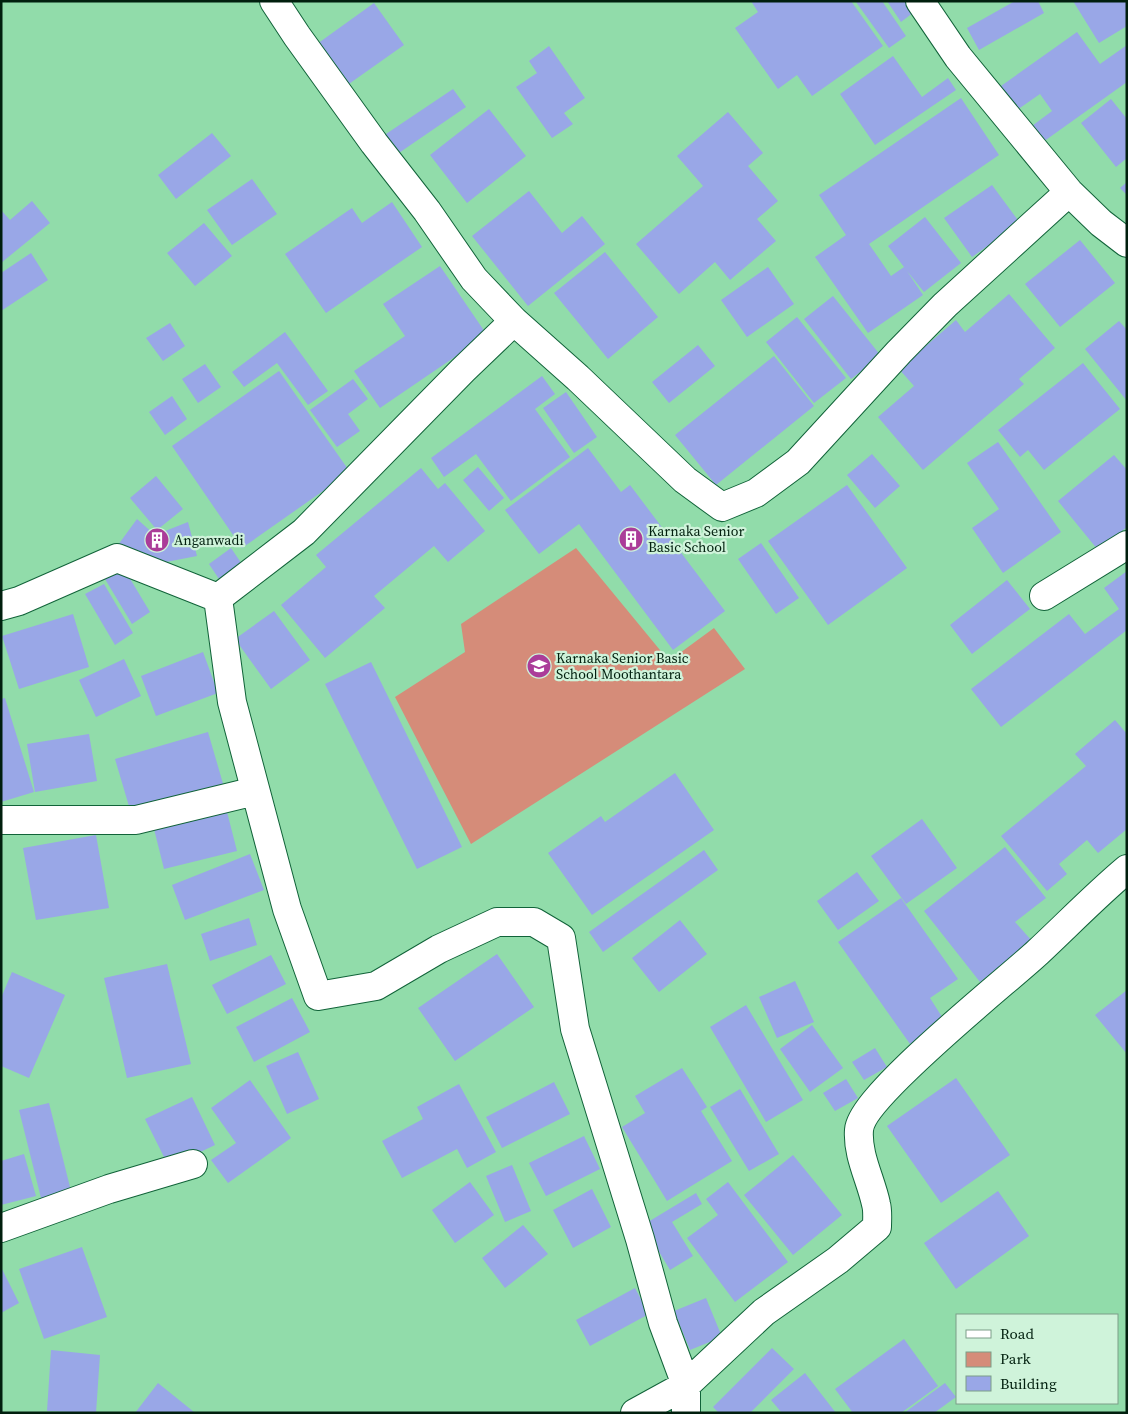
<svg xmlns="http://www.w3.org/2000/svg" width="1128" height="1414" font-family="'Source Serif 4',serif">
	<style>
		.green { fill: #d58c79 }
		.building { fill: #99a7e7 }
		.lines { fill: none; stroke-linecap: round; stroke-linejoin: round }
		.minor-casing { stroke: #116339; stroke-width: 30 }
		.minor { stroke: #fff; stroke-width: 28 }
		.labels { text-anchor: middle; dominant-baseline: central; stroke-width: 4.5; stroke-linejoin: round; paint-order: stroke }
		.poi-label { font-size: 14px; fill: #011f0e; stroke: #cff3da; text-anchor: start }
	</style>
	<rect width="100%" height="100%" fill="#91dcaa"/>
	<!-- green -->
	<path class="green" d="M 576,548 L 669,661 L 714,628 L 745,669 L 471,844 L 395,697 L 465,652 L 461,624 Z"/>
	<!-- building -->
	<path class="building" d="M 751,1 L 851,1 L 883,46 L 812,96 L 797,75 L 778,89 L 735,28 L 758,12 Z
		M 857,1 L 882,1 L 906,36 L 889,48 L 856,2 Z
		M 887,1 L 913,1 L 918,9 L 901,22 Z
		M 1015,1 L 1038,1 L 1044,13 L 979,50 L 967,28 Z
		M 1073,1 L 1127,1 L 1127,26 L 1099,43 Z
		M 374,3 L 404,45 L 346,86 L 317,44 Z
		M 1077,32 L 1100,64 L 1127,45 L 1127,82 L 1043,142 L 1032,126 L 1052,111 L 1040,94 L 1017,110 L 1001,86 Z
		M 549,46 L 585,98 L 564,113 L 573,124 L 552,138 L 516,87 L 537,73 L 529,61 Z
		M 893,56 L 922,97 L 948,78 L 956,90 L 875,145 L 840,94 Z
		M 453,89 L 466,107 L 393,157 L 380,138 Z
		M 961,98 L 999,155 L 869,244 L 891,276 L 904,267 L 888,246 L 925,217 L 961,263 L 924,292 L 907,271 L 923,295 L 868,333 L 815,257 L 846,235 L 819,195 Z
		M 1111,99 L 1127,119 L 1127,158 L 1116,167 L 1081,123 Z
		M 489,109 L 526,156 L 467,203 L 430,155 Z
		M 728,112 L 763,153 L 748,166 L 778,201 L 757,219 L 776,241 L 730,280 L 715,262 L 679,294 L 636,244 L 703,186 L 677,156 Z
		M 212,133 L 231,156 L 176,199 L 158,175 Z
		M 252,179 L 277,214 L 232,245 L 207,210 Z
		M 1127,182 L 1127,195 L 1120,188 Z
		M 992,185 L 1020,223 L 972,257 L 944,218 Z
		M 529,191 L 562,233 L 582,216 L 605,244 L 528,306 L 472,236 Z
		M 32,201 L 50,223 L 1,263 L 1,210 L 10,220 Z
		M 392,202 L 422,247 L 326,313 L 285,254 L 352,208 L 362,223 Z
		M 204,223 L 232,256 L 195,286 L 167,253 Z
		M 1080,240 L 1115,283 L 1060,327 L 1025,284 Z
		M 605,252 L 658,317 L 608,359 L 554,293 Z
		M 31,253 L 48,280 L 1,311 L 1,273 Z
		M 440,266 L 487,335 L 380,408 L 354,371 L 405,336 L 383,304 Z
		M 768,267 L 794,304 L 747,337 L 721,300 Z
		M 1009,294 L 1055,348 L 1019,379 L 1024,384 L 923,470 L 878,417 L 914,386 L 899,369 L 956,320 L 965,332 Z
		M 833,296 L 881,356 L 851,379 L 804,319 Z
		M 797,317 L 846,378 L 814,403 L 766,342 Z
		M 1119,321 L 1127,330 L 1127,401 L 1085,349 Z
		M 170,323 L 185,346 L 163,361 L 146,338 Z
		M 285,332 L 328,391 L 308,405 L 277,363 L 244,387 L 232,372 Z
		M 698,345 L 715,366 L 669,403 L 652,382 Z
		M 774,356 L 814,406 L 716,485 L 675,435 Z
		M 1083,363 L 1120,409 L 1044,470 L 1028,450 L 1020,457 L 998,430 Z
		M 205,364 L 221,387 L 198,403 L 182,379 Z
		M 279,371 L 350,472 L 242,548 L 172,446 Z
		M 542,376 L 555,394 L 535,409 L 570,457 L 511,501 L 476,454 L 444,477 L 431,458 Z
		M 353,379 L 368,399 L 348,414 L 360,431 L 337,447 L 310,410 Z
		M 566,392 L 597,437 L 574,453 L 543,408 Z
		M 172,396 L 187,419 L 165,435 L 149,412 Z
		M 998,442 L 1061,532 L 1003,573 L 972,528 L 999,509 L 967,463 Z
		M 588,448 L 621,492 L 630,485 L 725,611 L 673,650 L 579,524 L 539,554 L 505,510 Z
		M 872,454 L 900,486 L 875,508 L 847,475 Z
		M 1114,455 L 1127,470 L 1127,527 L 1098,550 L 1058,501 Z
		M 478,467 L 504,498 L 489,511 L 463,480 Z
		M 421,468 L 438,489 L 445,483 L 485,531 L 448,562 L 434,546 L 374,596 L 385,608 L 325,658 L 281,605 L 326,567 L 316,555 Z
		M 156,476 L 183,509 L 157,530 L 130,498 Z
		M 847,485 L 907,568 L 828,625 L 768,541 Z
		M 137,519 L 155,535 L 188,522 L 197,556 L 161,563 L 118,545 Z
		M 761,543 L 799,598 L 776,614 L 738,559 Z
		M 231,548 L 248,573 L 225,588 L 209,564 Z
		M 120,562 L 150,612 L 132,624 L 102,574 Z
		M 1127,571 L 1127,630 L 1001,727 L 971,689 L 1069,614 L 1085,634 L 1119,609 L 1104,588 Z
		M 1007,580 L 1030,609 L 972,654 L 950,625 Z
		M 104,584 L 133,633 L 115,645 L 85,594 Z
		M 274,611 L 310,660 L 271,689 L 235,639 Z
		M 73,614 L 89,667 L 19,689 L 2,636 Z
		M 203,652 L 218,693 L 156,716 L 141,676 Z
		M 124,659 L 141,696 L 96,717 L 79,680 Z
		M 371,662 L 462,847 L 417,869 L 325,684 Z
		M 5,698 L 34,792 L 1,802 L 1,699 Z
		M 1115,720 L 1127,734 L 1127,829 L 1098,853 L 1087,840 L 1059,864 L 1067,874 L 1047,891 L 1001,836 L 1086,766 L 1075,754 Z
		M 208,732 L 224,787 L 131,813 L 115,759 Z
		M 89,734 L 97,781 L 35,792 L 27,744 Z
		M 675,773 L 714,830 L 592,915 L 548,853 L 601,816 L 605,822 Z
		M 225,804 L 237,851 L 164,869 L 152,821 Z
		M 922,819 L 957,868 L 906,904 L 871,856 Z
		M 96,835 L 109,908 L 36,920 L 23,848 Z
		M 1005,847 L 1046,898 L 1015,922 L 1032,941 L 980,982 L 924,911 Z
		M 704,850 L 718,870 L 603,952 L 589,932 Z
		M 250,854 L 264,890 L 185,920 L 172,885 Z
		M 857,872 L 879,901 L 838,930 L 817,901 Z
		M 901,898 L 958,979 L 930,998 L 944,1020 L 910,1044 L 838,942 Z
		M 249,918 L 257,945 L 210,961 L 201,934 Z
		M 680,920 L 707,954 L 659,992 L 632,958 Z
		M 497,954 L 534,1007 L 455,1061 L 418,1008 Z
		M 271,955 L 286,984 L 227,1014 L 212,985 Z
		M 167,964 L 191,1064 L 127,1078 L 104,978 Z
		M 12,972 L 65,995 L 29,1078 L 1,1066 L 1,998 Z
		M 795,981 L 814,1022 L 777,1038 L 759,997 Z
		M 1127,990 L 1127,1054 L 1095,1015 Z
		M 292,998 L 310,1032 L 254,1062 L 236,1027 Z
		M 746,1005 L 803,1100 L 766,1122 L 710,1027 Z
		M 812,1025 L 843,1068 L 810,1092 L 780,1049 Z
		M 875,1048 L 887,1067 L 864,1080 L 852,1062 Z
		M 298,1052 L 319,1099 L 287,1114 L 266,1066 Z
		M 682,1068 L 707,1107 L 701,1111 L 732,1161 L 667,1201 L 622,1127 L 645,1113 L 635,1096 Z
		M 956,1078 L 1010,1155 L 941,1203 L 887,1126 Z
		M 846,1079 L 858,1098 L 835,1111 L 823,1093 Z
		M 250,1080 L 291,1138 L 228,1183 L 211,1160 L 236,1143 L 211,1108 Z
		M 554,1082 L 570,1114 L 502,1148 L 486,1117 Z
		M 459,1084 L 496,1152 L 467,1168 L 457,1149 L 402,1178 L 382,1141 L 423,1119 L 417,1107 Z
		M 740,1089 L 779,1154 L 749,1171 L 710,1107 Z
		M 192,1097 L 215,1145 L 169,1167 L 145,1119 Z
		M 49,1103 L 73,1199 L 43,1206 L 19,1110 Z
		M 584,1136 L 600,1169 L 546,1196 L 529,1163 Z
		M 24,1154 L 36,1196 L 1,1205 L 1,1161 Z
		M 793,1155 L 842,1215 L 793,1255 L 744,1195 Z
		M 512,1165 L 531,1211 L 505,1222 L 486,1176 Z
		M 470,1182 L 494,1215 L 455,1243 L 432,1210 Z
		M 728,1182 L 788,1262 L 735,1302 L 687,1238 L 718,1215 L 706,1199 Z
		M 592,1189 L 611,1227 L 573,1248 L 553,1210 Z
		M 998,1191 L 1029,1236 L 956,1289 L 924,1243 Z
		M 696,1193 L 702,1204 L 672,1222 L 693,1256 L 670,1270 L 643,1225 Z
		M 523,1225 L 548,1254 L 505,1288 L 482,1258 Z
		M 82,1247 L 107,1317 L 44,1339 L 19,1269 Z
		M 1,1267 L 19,1303 L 1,1313 Z
		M 635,1288 L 649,1314 L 590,1346 L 576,1320 Z
		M 706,1298 L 722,1337 L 690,1350 L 674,1311 Z
		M 904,1339 L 938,1386 L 901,1413 L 853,1413 L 835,1389 Z
		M 772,1348 L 794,1369 L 750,1413 L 719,1413 L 713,1407 Z
		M 51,1350 L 100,1355 L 96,1413 L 47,1411 Z
		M 805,1373 L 836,1413 L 782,1413 L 771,1400 Z
		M 158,1383 L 194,1412 L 193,1413 L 135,1413 Z
		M 945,1383 L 956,1397 L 934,1413 L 904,1413 Z"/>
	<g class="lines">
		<defs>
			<path id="minor" d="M 274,1 L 297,36 L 374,143 L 427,211 L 474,279 L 514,321 L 578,378 L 685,480 L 722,507 L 756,493 L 798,462 L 899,352 L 945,305 L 1069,192
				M 920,1 L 958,57 L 1069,192 L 1101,223 L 1127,243
				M 514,321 L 463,370 L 304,532 L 218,598 L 232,702 L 287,909 L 318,996 L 376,986 L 439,949 L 497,922 L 534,922 L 561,938 L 575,1029 L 640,1239 L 663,1323 L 686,1385 L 764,1312 L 838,1260 L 877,1227 C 877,1219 878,1211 876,1204 C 871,1180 857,1155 859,1130 C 861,1096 1007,981 1038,952 C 1068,924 1096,895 1127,869
				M 1044,596 L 1127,545
				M 1,606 L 19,601 L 117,558 L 218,598
				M 1,820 L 136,820 L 255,791
				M 1,1228 L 109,1189 L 193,1164
				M 635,1413 L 686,1385 L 686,1413"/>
		</defs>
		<!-- minor casing -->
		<use href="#minor" class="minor-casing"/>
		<!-- minor -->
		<use href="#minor" class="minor"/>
	</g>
	<!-- icons -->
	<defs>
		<symbol id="building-disc" viewBox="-11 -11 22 22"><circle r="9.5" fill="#ab3c99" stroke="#cff3da"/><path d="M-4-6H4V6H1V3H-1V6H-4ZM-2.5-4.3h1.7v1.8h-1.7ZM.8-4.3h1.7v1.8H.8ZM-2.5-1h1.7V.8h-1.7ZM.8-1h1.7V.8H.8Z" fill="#fff"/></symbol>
		<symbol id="school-disc" viewBox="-11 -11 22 22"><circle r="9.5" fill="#ab3c99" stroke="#cff3da"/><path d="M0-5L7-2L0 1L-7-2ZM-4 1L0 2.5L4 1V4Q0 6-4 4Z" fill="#fff"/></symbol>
	</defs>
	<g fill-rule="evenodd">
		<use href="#building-disc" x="617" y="525" width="28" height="28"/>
		<use href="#building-disc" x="143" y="526" width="28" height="28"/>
		<use href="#school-disc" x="525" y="652" width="28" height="28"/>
	</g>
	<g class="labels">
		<!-- poi labels -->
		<g class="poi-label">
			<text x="648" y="531">Karnaka Senior<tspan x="648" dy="16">Basic School</tspan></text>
			<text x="174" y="540">Anganwadi</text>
			<text x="556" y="658">Karnaka Senior Basic<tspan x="556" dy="16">School Moothantara</tspan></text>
		</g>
	</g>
	<!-- border -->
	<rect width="1128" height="1414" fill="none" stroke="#011f0e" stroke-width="5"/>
	<!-- legend -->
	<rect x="956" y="1314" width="162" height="90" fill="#cff3da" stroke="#7d9e88"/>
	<rect x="966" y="1330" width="25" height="8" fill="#ffffff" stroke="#7d9e88"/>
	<text x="1000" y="1339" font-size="15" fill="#011f0e">Road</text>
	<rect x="966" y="1352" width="25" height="15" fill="#d58c79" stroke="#7d9e88"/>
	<text x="1000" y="1364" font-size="15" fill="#011f0e">Park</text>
	<rect x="966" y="1376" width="25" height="15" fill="#99a7e7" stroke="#7d9e88"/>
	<text x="1000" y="1389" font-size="15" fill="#011f0e">Building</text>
</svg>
